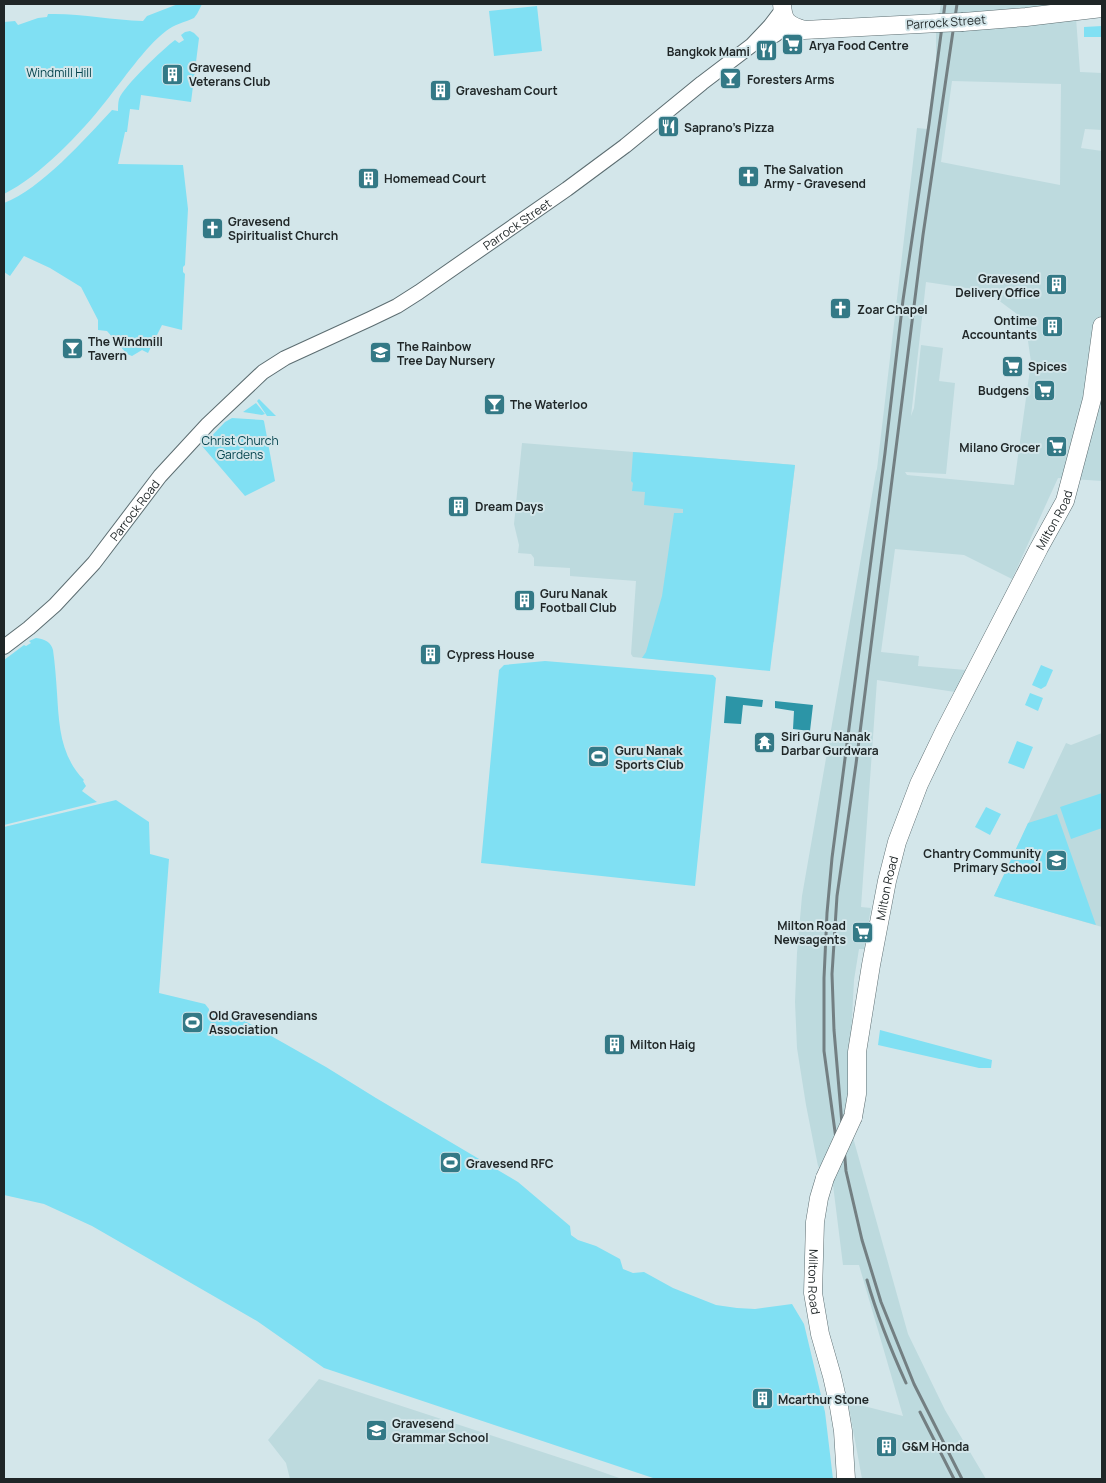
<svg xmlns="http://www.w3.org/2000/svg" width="1106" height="1483" font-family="Manrope,sans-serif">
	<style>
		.built { fill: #bddade; fill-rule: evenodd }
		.green { fill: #80e0f3 }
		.water { fill: #2c95a7 }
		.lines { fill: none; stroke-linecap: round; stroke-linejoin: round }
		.tertiary-casing { stroke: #5c6d71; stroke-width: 16 }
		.primary-casing { stroke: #5c6d71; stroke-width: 19 }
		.tertiary { stroke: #fff; stroke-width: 14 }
		.primary { stroke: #fff; stroke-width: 18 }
		.rail { stroke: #737f82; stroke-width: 3 }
		.primary-bridge-casing { stroke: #5c6d71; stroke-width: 19; stroke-linecap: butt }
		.primary-bridge { stroke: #fff; stroke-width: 18 }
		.labels { text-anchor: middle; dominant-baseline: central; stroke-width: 4; stroke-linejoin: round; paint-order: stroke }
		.street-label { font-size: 12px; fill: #1f2627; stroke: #d3e6ea }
		.poi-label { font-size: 12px; font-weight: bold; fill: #1f2627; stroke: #d3e6ea; text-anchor: start }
		.park-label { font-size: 12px; fill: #05444e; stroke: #d3e6ea }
	</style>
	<rect width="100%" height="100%" fill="#d3e6ea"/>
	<!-- built -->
	<path class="built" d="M 941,4 L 1075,4 L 1080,72 L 1102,73 L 1102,130 L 1085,129 L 1081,148 L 1102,151 L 1102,481 L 1058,478 L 1012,579 L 964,555 L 895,549 L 881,652 L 919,656 L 918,666 L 966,670 L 955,692 L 877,680 L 861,907 L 871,908 L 864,949 L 859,949 L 854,980 L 850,1056 L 849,1103 L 854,1141 L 908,1334 L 945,1410 L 986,1479 L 862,1479 L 848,1402 L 903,1416 L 859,1265 L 843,1265 L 833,1185 L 818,1166 L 806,1105 L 797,1048 L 795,1002 L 797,953 L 802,896 L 876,472 L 877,469 L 917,128 L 927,129 L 936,60 L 936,31 ZM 952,81 L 1061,84 L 1060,185 L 941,162 ZM 926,282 L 986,291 L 1025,320 L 1031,362 L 1014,485 L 907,475 L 905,472 L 946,474 L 955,383 L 939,381 L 943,348 L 921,345 L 914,408 L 911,416 Z
		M 522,443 L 795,465 L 774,642 L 716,665 L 633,657 L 631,654 L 636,581 L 570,576 L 570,568 L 534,566 L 534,558 L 531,554 L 518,553 L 519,545 L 514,524 Z
		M 1102,733 L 1102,927 L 994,896 L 1066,743 L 1071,745 Z
		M 319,1379 L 588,1467 L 622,1479 L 290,1479 L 286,1463 L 268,1440 Z"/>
	<!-- green -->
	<path class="green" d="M 178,4 L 202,4 L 197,14 L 194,18 C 185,22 173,25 166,31 C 145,47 123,80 106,101 C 81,133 40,176 4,194 L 4,22 L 15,21 L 18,25 L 38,18 L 47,17 L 48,14 C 80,13 111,20 143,21 L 147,16 Z
		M 537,6 L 542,51 L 494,56 L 489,11 Z
		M 1102,26 L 1102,37 L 1084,37 L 1084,27 Z
		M 190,31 L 194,33 L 199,38 L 191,102 L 141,95 L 139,110 L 130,109 L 127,132 L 125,132 L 118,164 L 183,165 L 188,209 L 185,265 L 183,267 L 183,272 L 185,274 L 182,330 L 162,325 L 148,353 L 142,350 L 132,356 L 127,354 L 107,331 L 98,330 L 98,320 L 81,287 L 50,268 L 24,256 L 10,276 L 4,272 L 4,203 C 41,189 85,139 112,110 L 118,111 C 118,107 118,103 119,99 C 124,86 163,49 175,40 L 179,43 L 184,40 L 181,35 L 185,32 Z
		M 259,399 L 276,416 L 267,416 L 257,401 Z
		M 256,403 L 265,414 L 262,415 L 243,412 Z
		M 232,418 L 263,420 L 264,421 L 275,481 L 245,496 L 202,446 L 225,422 Z
		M 633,452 L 795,465 L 770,671 L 642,658 L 646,652 L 662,596 L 674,513 L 683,513 L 683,509 L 644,505 L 645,492 L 632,491 L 633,483 L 631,481 Z
		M 36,638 C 45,639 51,642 53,650 C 55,664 56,678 57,693 C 59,724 60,756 84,780 L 83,781 L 86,786 L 82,791 L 97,802 L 4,825 L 4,660 L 24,645 L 26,646 L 31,643 L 29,641 Z
		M 545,661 L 713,675 L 716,678 L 695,886 L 481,863 L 499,670 L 504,665 Z
		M 1041,665 L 1053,670 L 1046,686 L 1041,689 L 1032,685 Z
		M 1030,693 L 1043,698 L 1038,711 L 1025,705 Z
		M 1017,741 L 1033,747 L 1024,769 L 1008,763 Z
		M 1102,793 L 1102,828 L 1071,839 L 1060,807 Z
		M 116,800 L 149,822 L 150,854 L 169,859 L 159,993 L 205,1004 L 209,1009 L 209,1013 L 236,1016 L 326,1067 L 376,1098 L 518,1182 L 570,1226 L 571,1235 L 578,1240 L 596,1246 L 620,1259 L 623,1269 L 633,1273 L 644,1272 L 673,1288 L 716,1305 L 737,1308 L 755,1309 L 792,1304 L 804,1324 L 825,1412 L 833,1479 L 656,1479 L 324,1368 L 257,1321 L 92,1226 L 44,1204 L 4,1195 L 4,827 Z
		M 986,807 L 1001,814 L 990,835 L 975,827 Z
		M 1057,814 L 1096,925 L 994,896 L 1028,823 Z
		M 880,1030 L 992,1060 L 991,1068 L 979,1068 L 878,1045 Z"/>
	<!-- water -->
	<path class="water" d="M 726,696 L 763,700 L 762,707 L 743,705 L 741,724 L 724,723 Z
		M 775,701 L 813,705 L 810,731 L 793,729 L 794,711 L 775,708 Z"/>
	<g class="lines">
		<defs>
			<g id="tertiary">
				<path d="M 759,42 L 775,35 L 784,28 L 791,25"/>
				<path id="s1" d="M 4,647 L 29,628 L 55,605 L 94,563 L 160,476 L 208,424 L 263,372 L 285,358 L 370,319 L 397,306 L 419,292 L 567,189 L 625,146 L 702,83 L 752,45 L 770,26 L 783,9"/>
			</g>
			<g id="primary">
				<path d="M 782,4 C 783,21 787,25 804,30 L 939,23"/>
				<path d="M 963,22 L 1026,17 L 1102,8"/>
				<path id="s2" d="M 853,1117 L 857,1094 L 857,1052 L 871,965 L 887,881 L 897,842 L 919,784 L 944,732 L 1039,548 L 1065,501 L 1092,399 L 1102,326"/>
				<path id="s3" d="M 825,1178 L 819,1198 L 815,1222 L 813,1293 L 820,1334 L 832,1376 L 839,1407 L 843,1431 L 846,1479"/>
			</g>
		</defs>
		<!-- tertiary casing -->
		<use href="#tertiary" class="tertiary-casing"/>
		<!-- primary casing -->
		<use href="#primary" class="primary-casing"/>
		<!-- tertiary -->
		<use href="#tertiary" class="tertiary"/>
		<!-- primary -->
		<use href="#primary" class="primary"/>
		<!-- rail -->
		<path class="rail" d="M 957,4 L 923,235 L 856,764 L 837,896 L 832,974 L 834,1030 L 846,1171 L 862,1240 L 881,1302 L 914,1384 L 962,1479
			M 839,1161 L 824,1051 L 824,978 L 827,913 L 832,858 L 885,453 L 903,300 L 929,124 L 945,4
			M 867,1280 C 877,1315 891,1350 906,1383
			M 920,1412 L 954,1479"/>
		<defs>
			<path id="primary-bridge" d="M 939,23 L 963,22
				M 825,1178 L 853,1117"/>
		</defs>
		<!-- primary-bridge casing -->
		<use href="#primary-bridge" class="primary-bridge-casing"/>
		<!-- primary-bridge -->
		<use href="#primary-bridge" class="primary-bridge"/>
	</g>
	<!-- icons -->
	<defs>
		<symbol id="supermarket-square" viewBox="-11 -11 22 22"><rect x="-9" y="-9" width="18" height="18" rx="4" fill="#337986" stroke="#d3e6ea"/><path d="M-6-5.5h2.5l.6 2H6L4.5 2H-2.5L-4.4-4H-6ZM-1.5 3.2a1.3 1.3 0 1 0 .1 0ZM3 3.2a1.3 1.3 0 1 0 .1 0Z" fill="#fff"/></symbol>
		<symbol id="restaurant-square" viewBox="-11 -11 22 22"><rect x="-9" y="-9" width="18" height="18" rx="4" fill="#337986" stroke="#d3e6ea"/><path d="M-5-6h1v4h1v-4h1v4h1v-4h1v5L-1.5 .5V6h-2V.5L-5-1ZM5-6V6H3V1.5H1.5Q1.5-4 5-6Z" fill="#fff"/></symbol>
		<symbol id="building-square" viewBox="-11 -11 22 22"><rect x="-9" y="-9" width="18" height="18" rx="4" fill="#337986" stroke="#d3e6ea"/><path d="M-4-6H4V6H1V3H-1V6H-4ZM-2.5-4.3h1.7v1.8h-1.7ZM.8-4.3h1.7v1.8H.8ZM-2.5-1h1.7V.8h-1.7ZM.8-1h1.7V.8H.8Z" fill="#fff"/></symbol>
		<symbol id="bar-square" viewBox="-11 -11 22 22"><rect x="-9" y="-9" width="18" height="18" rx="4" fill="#337986" stroke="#d3e6ea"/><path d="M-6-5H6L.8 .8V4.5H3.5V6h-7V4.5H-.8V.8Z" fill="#fff"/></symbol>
		<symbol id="church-square" viewBox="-11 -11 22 22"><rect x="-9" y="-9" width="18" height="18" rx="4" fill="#337986" stroke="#d3e6ea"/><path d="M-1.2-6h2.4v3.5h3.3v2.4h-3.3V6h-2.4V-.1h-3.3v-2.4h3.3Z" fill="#fff"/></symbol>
		<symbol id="school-square" viewBox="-11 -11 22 22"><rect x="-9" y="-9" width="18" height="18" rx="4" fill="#337986" stroke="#d3e6ea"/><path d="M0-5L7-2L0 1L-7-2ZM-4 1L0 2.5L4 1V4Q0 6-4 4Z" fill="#fff"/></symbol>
		<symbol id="temple-square" viewBox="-11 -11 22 22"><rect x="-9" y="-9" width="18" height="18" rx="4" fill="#337986" stroke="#d3e6ea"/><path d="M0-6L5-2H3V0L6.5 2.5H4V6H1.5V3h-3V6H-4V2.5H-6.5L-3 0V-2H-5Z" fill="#fff"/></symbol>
		<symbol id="stadium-square" viewBox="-11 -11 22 22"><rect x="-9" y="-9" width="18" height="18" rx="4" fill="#337986" stroke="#d3e6ea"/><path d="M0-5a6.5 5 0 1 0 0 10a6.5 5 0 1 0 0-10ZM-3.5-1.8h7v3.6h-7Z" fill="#fff"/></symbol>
	</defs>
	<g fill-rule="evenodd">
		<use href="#supermarket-square" x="780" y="32" width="25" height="25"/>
		<use href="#restaurant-square" x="754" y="38" width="25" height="25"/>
		<use href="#building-square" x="160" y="62" width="25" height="25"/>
		<use href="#bar-square" x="718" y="66" width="25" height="25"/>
		<use href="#building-square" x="428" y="78" width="25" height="25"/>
		<use href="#restaurant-square" x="656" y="114" width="25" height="25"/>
		<use href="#church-square" x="736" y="164" width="25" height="25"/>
		<use href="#building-square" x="356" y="166" width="25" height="25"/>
		<use href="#church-square" x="200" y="216" width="25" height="25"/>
		<use href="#building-square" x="1044" y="272" width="25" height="25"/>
		<use href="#church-square" x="828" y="296" width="25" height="25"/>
		<use href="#building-square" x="1040" y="314" width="25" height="25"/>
		<use href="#bar-square" x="60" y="336" width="25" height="25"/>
		<use href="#school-square" x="368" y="340" width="25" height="25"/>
		<use href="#supermarket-square" x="1000" y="354" width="25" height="25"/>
		<use href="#supermarket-square" x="1032" y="378" width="25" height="25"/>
		<use href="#bar-square" x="482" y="392" width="25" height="25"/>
		<use href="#supermarket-square" x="1044" y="434" width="25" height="25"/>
		<use href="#building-square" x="446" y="494" width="25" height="25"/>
		<use href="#building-square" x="512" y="588" width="25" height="25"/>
		<use href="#building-square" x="418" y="642" width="25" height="25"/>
		<use href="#temple-square" x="752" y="730" width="25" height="25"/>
		<use href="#stadium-square" x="586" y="744" width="25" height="25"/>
		<use href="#school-square" x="1044" y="848" width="25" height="25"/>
		<use href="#supermarket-square" x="850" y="920" width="25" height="25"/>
		<use href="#stadium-square" x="180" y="1010" width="25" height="25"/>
		<use href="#building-square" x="602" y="1032" width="25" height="25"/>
		<use href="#stadium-square" x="438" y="1150" width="25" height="25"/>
		<use href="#building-square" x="750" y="1386" width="25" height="25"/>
		<use href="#school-square" x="364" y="1418" width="25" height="25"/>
		<use href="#building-square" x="874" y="1434" width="25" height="25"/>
	</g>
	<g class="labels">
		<!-- street labels -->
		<g class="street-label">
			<text transform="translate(946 22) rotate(-4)">Parrock Street</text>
			<text stroke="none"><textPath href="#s1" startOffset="674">Parrock Street</textPath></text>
			<text stroke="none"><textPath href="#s1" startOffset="190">Parrock Road</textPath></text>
			<text stroke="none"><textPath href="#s2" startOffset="638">Milton Road</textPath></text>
			<text stroke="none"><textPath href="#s2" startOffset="232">Milton Road</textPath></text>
			<text stroke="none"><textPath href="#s3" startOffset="105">Milton Road</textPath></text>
		</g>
		<!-- poi labels -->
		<g class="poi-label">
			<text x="809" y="45">Arya Food Centre</text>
			<text x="750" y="51" text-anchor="end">Bangkok Mami</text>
			<text x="189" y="67">Gravesend<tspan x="189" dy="14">Veterans Club</tspan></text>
			<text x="747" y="79">Foresters Arms</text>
			<text x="456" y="90">Gravesham Court</text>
			<text x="684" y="127">Saprano's Pizza</text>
			<text x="764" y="169">The Salvation<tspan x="764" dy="14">Army - Gravesend</tspan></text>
			<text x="384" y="178">Homemead Court</text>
			<text x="228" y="221">Gravesend<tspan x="228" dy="14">Spiritualist Church</tspan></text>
			<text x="1040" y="278" text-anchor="end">Gravesend<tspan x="1040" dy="14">Delivery Office</tspan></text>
			<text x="857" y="309">Zoar Chapel</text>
			<text x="1037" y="320" text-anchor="end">Ontime<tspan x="1037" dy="14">Accountants</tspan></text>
			<text x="88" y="341">The Windmill<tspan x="88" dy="14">Tavern</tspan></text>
			<text x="397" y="346">The Rainbow<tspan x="397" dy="14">Tree Day Nursery</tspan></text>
			<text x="1028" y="366">Spices</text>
			<text x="1029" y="390" text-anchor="end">Budgens</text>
			<text x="510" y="404">The Waterloo</text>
			<text x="1040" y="447" text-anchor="end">Milano Grocer</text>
			<text x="475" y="506">Dream Days</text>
			<text x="540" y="593">Guru Nanak<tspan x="540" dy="14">Football Club</tspan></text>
			<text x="447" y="654">Cypress House</text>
			<text x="781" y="736">Siri Guru Nanak<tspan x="781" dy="14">Darbar Gurdwara</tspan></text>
			<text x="615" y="750">Guru Nanak<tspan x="615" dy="14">Sports Club</tspan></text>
			<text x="1041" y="853" text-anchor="end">Chantry Community<tspan x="1041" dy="14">Primary School</tspan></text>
			<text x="846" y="925" text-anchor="end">Milton Road<tspan x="846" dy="14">Newsagents</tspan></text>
			<text x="209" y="1015">Old Gravesendians<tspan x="209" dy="14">Association</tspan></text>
			<text x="630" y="1044">Milton Haig</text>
			<text x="466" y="1163">Gravesend RFC</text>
			<text x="778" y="1399">Mcarthur Stone</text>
			<text x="392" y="1423">Gravesend<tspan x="392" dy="14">Grammar School</tspan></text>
			<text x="902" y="1446">G&amp;M Honda</text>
		</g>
		<!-- park labels -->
		<g class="park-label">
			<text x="59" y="72">Windmill Hill</text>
			<text x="240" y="440">Christ Church<tspan x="240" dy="14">Gardens</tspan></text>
		</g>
	</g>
	<!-- border -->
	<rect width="1106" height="1483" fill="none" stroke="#1f2627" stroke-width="10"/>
</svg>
